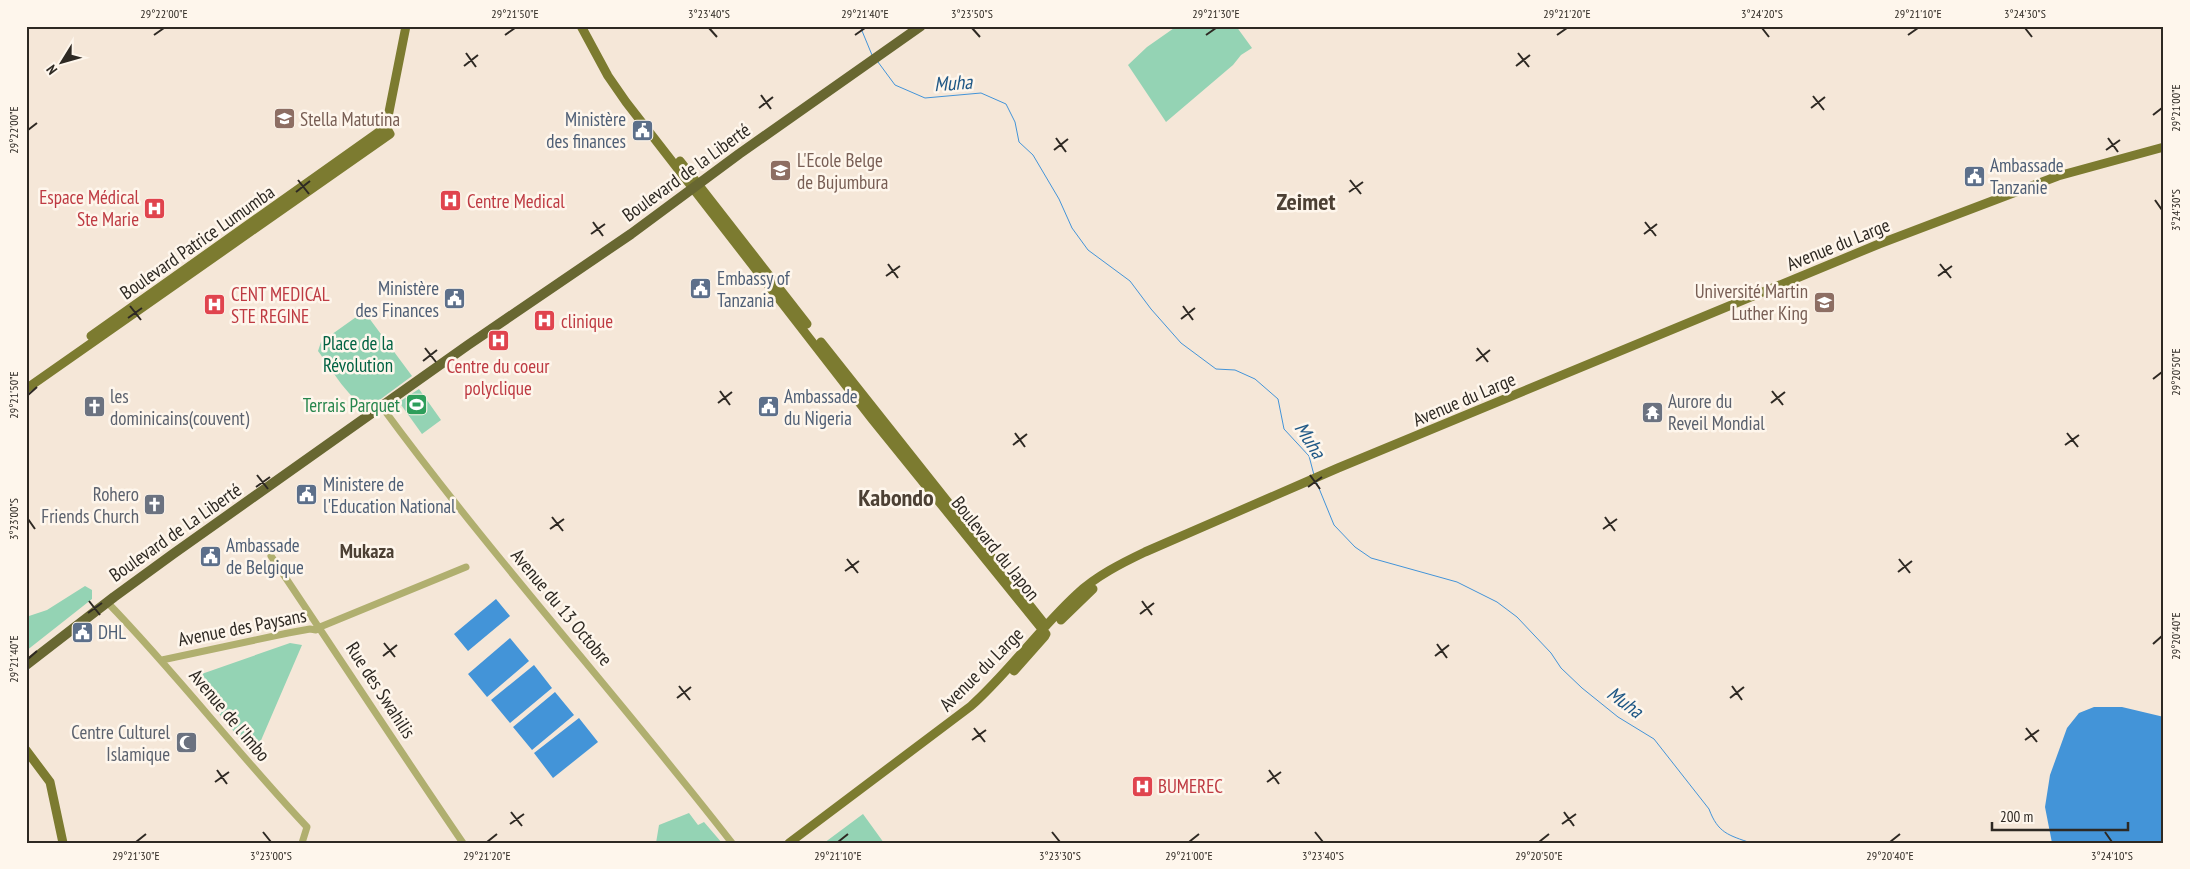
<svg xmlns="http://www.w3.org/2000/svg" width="2190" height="869" font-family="'PT Sans Narrow',sans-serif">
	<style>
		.green { fill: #94d3b4 }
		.water { fill: #4394d8 }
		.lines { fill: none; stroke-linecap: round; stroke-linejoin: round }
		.stream { stroke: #4394d8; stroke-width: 1 }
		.minor { stroke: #b0af6f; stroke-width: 7 }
		.major { stroke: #7c7b30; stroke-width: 9 }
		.highway { stroke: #686731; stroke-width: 10 }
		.ticks { fill: none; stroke: #2e2923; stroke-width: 2 }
		.labels { text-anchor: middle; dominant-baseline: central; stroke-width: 5; stroke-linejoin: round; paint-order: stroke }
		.education-label { font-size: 19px; fill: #785e54; stroke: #fef6ec; text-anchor: start }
		.service-label { font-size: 19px; fill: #4e5e75; stroke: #fef6ec; text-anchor: start }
		.street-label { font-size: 19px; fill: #2e2923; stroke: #fef6ec }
		.health-label { font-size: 19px; fill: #be3a42; stroke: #fef6ec; text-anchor: start }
		.park-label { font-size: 19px; fill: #006242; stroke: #fef6ec }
		.worship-label { font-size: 19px; fill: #5b616d; stroke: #fef6ec; text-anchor: start }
		.leisure-label { font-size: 19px; fill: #27864d; stroke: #fef6ec; text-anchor: end }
		.water-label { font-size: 20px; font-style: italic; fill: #1e5785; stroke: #fef6ec }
		.neighbourhood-label { font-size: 20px; font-weight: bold; fill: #4c4034; stroke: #fef6ec }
		.district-label { font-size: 24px; font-weight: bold; fill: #4c4034; stroke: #fef6ec }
		.neatline { fill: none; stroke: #2e2923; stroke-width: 2 }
		.ticks-label { font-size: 12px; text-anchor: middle; fill: #2e2923 }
	</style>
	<rect width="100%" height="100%" fill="#f5e7d8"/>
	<!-- green -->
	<path class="green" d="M 1177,26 L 1236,26 L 1252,48 L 1241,55 L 1233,65 L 1166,122 L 1128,65 L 1147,47 Z
		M 359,315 L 369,318 L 412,376 L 370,407 C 352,406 329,365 318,351 L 321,342 Z
		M 419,389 L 441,420 L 422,434 L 399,402 Z
		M 85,586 L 92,590 L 92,599 L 26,651 L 26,617 L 47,610 Z
		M 290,643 L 302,645 L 259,745 L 252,749 L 245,745 L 191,680 L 193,677 Z
		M 689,813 L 698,825 L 704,822 L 722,843 L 656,843 L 659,825 Z
		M 863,814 L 884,843 L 824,843 Z"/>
	<!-- water -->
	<path class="water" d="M 496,599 L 510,616 L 468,651 L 454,634 Z
		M 510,638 L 529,661 L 487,697 L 468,674 Z
		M 534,665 L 552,688 L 510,723 L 491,700 Z
		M 555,692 L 574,715 L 532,750 L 513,727 Z
		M 2094,707 L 2122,707 L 2164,717 L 2164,843 L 2052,843 L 2045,807 L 2050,775 L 2067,728 L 2079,713 Z
		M 579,718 L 598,742 L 553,778 L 534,753 Z"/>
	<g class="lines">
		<!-- stream -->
		<path class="stream" d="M 860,26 L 872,55
			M 878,62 L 895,85 L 925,98 L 981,93 L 1006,104 L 1015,122 L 1019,142 L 1033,155 L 1059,199 L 1072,228 L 1088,250 L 1130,281 L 1151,309 L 1181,343 L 1216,369 L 1235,370 L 1255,379 L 1278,399 L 1284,429 L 1309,456 L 1314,475
			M 1316,481 L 1334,525 L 1355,547 L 1371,558 L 1457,582 L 1497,602 L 1517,617 L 1551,653 L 1561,668 L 1582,688 L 1618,717 L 1654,739 L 1709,809 C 1718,833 1728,835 1751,843"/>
		<!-- minor -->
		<path class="minor" d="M 382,407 C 492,557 618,696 732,843
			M 271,556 C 335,651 398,748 463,843
			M 107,602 C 177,674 238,754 307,827 L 302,843
			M 162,660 L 288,633 L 310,629 L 316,630 L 320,627 L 466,567"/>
		<!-- major -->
		<path class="major" d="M 581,26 L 608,76 L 626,102 L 872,419 L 1046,634
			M 386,127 L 406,26
			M 680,161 L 807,324
			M 91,336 L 386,127
			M 821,342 L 1043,622
			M 26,389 L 390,134 L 386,127
			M 1061,620 L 1093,589
			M 1014,671 L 1045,636
			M 26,750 L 50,782 L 63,843
			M 789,843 L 971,706 C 1009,672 1039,629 1077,594 C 1096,576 1122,563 1145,552 L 1338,468 L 1879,244 L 2058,176 L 2164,147"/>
		<!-- highway -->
		<path class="highway" d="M 26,665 L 114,597 L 173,554 L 468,345 L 631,234 L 739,154 L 921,26"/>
	</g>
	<!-- ticks -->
	<path class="ticks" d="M 709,28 L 717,37M 972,28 L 980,37M 1762,28 L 1769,37M 2025,28 L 2032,37M 154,35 L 164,28M 505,35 L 515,28M 855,35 L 865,28M 1206,35 L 1216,28M 1557,35 L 1567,28M 1908,35 L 1918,28M 466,53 L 476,67M 1518,53 L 1529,67M 464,66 L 478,55M 1516,66 L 1530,55M 761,95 L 771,109M 1813,96 L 1824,110M 759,108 L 773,97M 1811,108 L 1825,97M 2153,115 L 2162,108M 28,130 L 37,123M 1056,138 L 1066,152M 2108,138 L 2118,152M 1054,150 L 1068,139M 2106,150 L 2120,140M 298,180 L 309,194M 1350,180 L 1361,194M 296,192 L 310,181M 1349,192 L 1363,182M 2155,200 L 2162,210M 593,222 L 603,236M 1645,222 L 1656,236M 591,234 L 605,224M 1644,234 L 1657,224M 888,264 L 898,278M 1940,264 L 1951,278M 886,276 L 900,266M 1938,276 L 1952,266M 130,306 L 141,320M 1183,306 L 1193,320M 128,318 L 142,308M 1181,319 L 1195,308M 425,348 L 436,362M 1477,348 L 1488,362M 423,361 L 437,350M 1476,361 L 1490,350M 2153,379 L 2162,372M 720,391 L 730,405M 1772,391 L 1783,405M 28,395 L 37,387M 718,403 L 732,392M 1771,403 L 1785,392M 1015,433 L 1025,447M 2067,433 L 2078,447M 1013,445 L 1027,434M 2065,445 L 2079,435M 257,475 L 268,489M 1310,475 L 1320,489M 256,487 L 270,477M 1308,487 L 1322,477M 552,517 L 563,531M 1605,517 L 1615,531M 28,519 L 35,529M 550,529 L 564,519M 1603,529 L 1617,519M 847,559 L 858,573M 1899,559 L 1910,573M 845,571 L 859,561M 1898,572 L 1912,561M 89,601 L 100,615M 1142,601 L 1152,615M 88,613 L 102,603M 1140,614 L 1154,603M 384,643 L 395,657M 1437,644 L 1447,658M 2153,644 L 2162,636M 383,656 L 397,645M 1435,656 L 1449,645M 28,659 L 37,651M 679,686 L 690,700M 1732,686 L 1742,700M 677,698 L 691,687M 1730,698 L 1744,687M 974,728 L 985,742M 2026,728 L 2037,742M 972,740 L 986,730M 2025,740 L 2039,730M 217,770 L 227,784M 1269,770 L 1279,784M 215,782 L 229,772M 1267,782 L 1281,772M 511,812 L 522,826M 1564,812 L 1574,826M 510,824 L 524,814M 1562,824 L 1576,814M 263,832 L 271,842M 1052,832 L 1060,842M 1315,832 L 1323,842M 2105,832 L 2112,842M 136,842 L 146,834M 487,842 L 497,834M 838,842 L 848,834M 1189,842 L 1199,834M 1539,842 L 1549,834M 1890,842 L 1900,834"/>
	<!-- icons -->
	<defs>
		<symbol id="school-square" viewBox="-11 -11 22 22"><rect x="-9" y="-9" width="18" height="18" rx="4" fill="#8d6e63" stroke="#fef6ec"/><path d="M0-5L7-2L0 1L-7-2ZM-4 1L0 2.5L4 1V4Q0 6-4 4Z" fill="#fff"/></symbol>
		<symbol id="civic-square" viewBox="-11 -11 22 22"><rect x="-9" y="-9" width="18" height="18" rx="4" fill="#5c6f8a" stroke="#fef6ec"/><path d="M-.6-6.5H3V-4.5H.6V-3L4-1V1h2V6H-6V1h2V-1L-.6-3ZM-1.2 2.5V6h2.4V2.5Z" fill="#fff"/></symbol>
		<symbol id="hospital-square" viewBox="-11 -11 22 22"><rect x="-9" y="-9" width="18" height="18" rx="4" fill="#e0444e" stroke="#fef6ec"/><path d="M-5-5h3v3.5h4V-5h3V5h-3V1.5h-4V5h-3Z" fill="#fff"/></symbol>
		<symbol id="university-square" viewBox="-11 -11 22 22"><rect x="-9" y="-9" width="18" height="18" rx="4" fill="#8d6e63" stroke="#fef6ec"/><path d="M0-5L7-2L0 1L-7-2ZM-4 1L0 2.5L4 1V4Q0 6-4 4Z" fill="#fff"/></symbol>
		<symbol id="stadium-square" viewBox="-11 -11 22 22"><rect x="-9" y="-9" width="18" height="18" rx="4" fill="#2e9e5b" stroke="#fef6ec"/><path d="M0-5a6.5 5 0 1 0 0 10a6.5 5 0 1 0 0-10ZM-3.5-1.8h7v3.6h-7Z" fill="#fff"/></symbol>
		<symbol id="church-square" viewBox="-11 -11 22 22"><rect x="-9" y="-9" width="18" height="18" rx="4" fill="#6b7280" stroke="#fef6ec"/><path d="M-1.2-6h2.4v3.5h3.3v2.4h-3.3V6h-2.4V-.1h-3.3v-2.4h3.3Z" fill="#fff"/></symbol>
		<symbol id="temple-square" viewBox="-11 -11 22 22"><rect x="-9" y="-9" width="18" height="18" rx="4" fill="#6b7280" stroke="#fef6ec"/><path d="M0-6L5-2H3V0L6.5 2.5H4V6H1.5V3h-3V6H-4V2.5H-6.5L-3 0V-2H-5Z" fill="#fff"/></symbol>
		<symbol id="mosque-square" viewBox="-11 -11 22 22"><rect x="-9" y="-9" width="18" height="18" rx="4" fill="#6b7280" stroke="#fef6ec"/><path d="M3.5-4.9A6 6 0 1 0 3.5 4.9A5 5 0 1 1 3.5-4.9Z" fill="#fff"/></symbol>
	</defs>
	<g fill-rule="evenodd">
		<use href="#school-square" x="272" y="106" width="25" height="25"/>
		<use href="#civic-square" x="630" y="118" width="25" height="25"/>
		<use href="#school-square" x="768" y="158" width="25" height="25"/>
		<use href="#civic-square" x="1962" y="164" width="25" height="25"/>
		<use href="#hospital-square" x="438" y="188" width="25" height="25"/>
		<use href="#hospital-square" x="142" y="196" width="25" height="25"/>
		<use href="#civic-square" x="688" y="276" width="25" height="25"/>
		<use href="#civic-square" x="442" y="286" width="25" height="25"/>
		<use href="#university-square" x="1812" y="290" width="25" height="25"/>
		<use href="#hospital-square" x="202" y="292" width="25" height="25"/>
		<use href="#hospital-square" x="532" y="308" width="25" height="25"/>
		<use href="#hospital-square" x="486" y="328" width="25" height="25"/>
		<use href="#stadium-square" x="404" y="392" width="25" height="25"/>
		<use href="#church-square" x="82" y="394" width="25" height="25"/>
		<use href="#civic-square" x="756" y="394" width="25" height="25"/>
		<use href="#temple-square" x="1640" y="400" width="25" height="25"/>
		<use href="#civic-square" x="294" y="482" width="25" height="25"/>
		<use href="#church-square" x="142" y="492" width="25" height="25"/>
		<use href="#civic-square" x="198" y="544" width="25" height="25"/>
		<use href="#civic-square" x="70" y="620" width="25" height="25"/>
		<use href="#mosque-square" x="174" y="730" width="25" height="25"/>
		<use href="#hospital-square" x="1130" y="774" width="25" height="25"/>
	</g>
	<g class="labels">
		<!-- education labels -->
		<g class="education-label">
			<text x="300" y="119">Stella Matutina</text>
			<text x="797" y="160">L'Ecole Belge<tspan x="797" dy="22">de Bujumbura</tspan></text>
			<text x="1808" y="291" text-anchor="end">Université Martin<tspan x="1808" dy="22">Luther King</tspan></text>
		</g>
		<!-- service labels -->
		<g class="service-label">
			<text x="626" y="119" text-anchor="end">Ministère<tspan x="626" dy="22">des finances</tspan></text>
			<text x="1990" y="165">Ambassade<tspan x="1990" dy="22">Tanzanie</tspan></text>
			<text x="717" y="278">Embassy of<tspan x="717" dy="22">Tanzania</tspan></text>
			<text x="439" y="288" text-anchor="end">Ministère<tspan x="439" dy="22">des Finances</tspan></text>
			<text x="784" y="396">Ambassade<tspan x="784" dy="22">du Nigeria</tspan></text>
			<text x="323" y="484">Ministere de<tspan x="323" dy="22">l'Education National</tspan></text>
			<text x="226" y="545">Ambassade<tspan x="226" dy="22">de Belgique</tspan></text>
			<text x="98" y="632">DHL</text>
		</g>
		<!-- street labels -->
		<g class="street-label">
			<text transform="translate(686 172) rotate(-36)">Boulevard de la Liberté</text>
			<text transform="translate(197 242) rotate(-35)">Boulevard Patrice Lumumba</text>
			<text transform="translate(1838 244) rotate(-22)">Avenue du Large</text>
			<text transform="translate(1464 399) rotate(-23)">Avenue du Large</text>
			<text transform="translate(175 532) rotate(-35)">Boulevard de La Liberté</text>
			<text transform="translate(996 548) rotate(51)">Boulevard du Japon</text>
			<text transform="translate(562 607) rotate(50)">Avenue du 13 Octobre</text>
			<text transform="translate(242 627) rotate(-11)">Avenue des Paysans</text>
			<text transform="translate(981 669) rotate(-45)">Avenue du Large</text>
			<text transform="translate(381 690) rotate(57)">Rue des Swahilis</text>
			<text transform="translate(230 715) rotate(50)">Avenue de l'Imbo</text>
		</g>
		<!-- health labels -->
		<g class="health-label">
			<text x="139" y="197" text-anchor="end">Espace Médical<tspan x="139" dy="22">Ste Marie</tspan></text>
			<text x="467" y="201">Centre Medical</text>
			<text x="231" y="294">CENT MEDICAL<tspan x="231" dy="22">STE REGINE</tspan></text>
			<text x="561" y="321">clinique</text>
			<text x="498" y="366" text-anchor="middle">Centre du coeur<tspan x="498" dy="22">polyclique</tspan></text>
			<text x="1158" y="786">BUMEREC</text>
		</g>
		<!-- park labels -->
		<g class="park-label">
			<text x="358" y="343">Place de la<tspan x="358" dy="22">Révolution</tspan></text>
		</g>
		<!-- worship labels -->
		<g class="worship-label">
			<text x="110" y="396">les<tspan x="110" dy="22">dominicains(couvent)</tspan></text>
			<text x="1668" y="401">Aurore du<tspan x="1668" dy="22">Reveil Mondial</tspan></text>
			<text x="139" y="494" text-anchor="end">Rohero<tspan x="139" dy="22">Friends Church</tspan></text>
			<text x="170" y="732" text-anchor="end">Centre Culturel<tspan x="170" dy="22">Islamique</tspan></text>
		</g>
		<!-- leisure labels -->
		<g class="leisure-label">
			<text x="400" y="405">Terrais Parquet</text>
		</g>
		<!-- water labels -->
		<g class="water-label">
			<text transform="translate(953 83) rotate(-4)">Muha</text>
			<text transform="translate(1310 440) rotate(57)">Muha</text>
			<text transform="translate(1625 702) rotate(36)">Muha</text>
		</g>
		<!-- neighbourhood labels -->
		<g class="neighbourhood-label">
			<text x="367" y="551">Mukaza</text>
		</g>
		<!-- district labels -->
		<g class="district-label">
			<text x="1306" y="201">Zeimet</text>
			<text x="896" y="497">Kabondo</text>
		</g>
	</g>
	<!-- border -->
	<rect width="2190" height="869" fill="none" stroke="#fef6ec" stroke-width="55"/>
	<!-- north arrow -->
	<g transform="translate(62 62) rotate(233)" stroke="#fef6ec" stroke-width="4" paint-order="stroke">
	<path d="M0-4L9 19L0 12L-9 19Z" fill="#2e2923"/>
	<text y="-8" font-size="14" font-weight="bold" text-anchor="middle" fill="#2e2923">N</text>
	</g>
	<!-- scale -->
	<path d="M1992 822v8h136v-8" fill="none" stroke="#2e2923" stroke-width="2.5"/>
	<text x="2000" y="822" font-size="15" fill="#2e2923" stroke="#fef6ec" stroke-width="4" paint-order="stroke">200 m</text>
	<rect x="28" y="28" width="2134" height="814" class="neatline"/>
	<g class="ticks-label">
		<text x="164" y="18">29°22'00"E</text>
		<text x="515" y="18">29°21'50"E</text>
		<text x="709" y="18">3°23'40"S</text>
		<text x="865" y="18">29°21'40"E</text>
		<text x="972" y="18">3°23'50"S</text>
		<text x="1216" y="18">29°21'30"E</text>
		<text x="1567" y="18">29°21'20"E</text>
		<text x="1762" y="18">3°24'20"S</text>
		<text x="1918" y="18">29°21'10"E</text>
		<text x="2025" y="18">3°24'30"S</text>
		<text transform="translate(2176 108) rotate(-90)" y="4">29°21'00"E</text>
		<text transform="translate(14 130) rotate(-90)" y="4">29°22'00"E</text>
		<text transform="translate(2176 210) rotate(-90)" y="4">3°24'30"S</text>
		<text transform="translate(2176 372) rotate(-90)" y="4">29°20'50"E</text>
		<text transform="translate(14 395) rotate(-90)" y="4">29°21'50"E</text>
		<text transform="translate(14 519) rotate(-90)" y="4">3°23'00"S</text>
		<text transform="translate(2176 636) rotate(-90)" y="4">29°20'40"E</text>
		<text transform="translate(14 659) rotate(-90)" y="4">29°21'40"E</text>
		<text x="136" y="860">29°21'30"E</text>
		<text x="271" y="860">3°23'00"S</text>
		<text x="487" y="860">29°21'20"E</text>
		<text x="838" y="860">29°21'10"E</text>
		<text x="1060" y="860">3°23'30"S</text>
		<text x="1189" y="860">29°21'00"E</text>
		<text x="1323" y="860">3°23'40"S</text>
		<text x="1539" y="860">29°20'50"E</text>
		<text x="1890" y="860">29°20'40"E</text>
		<text x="2112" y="860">3°24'10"S</text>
	</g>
</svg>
